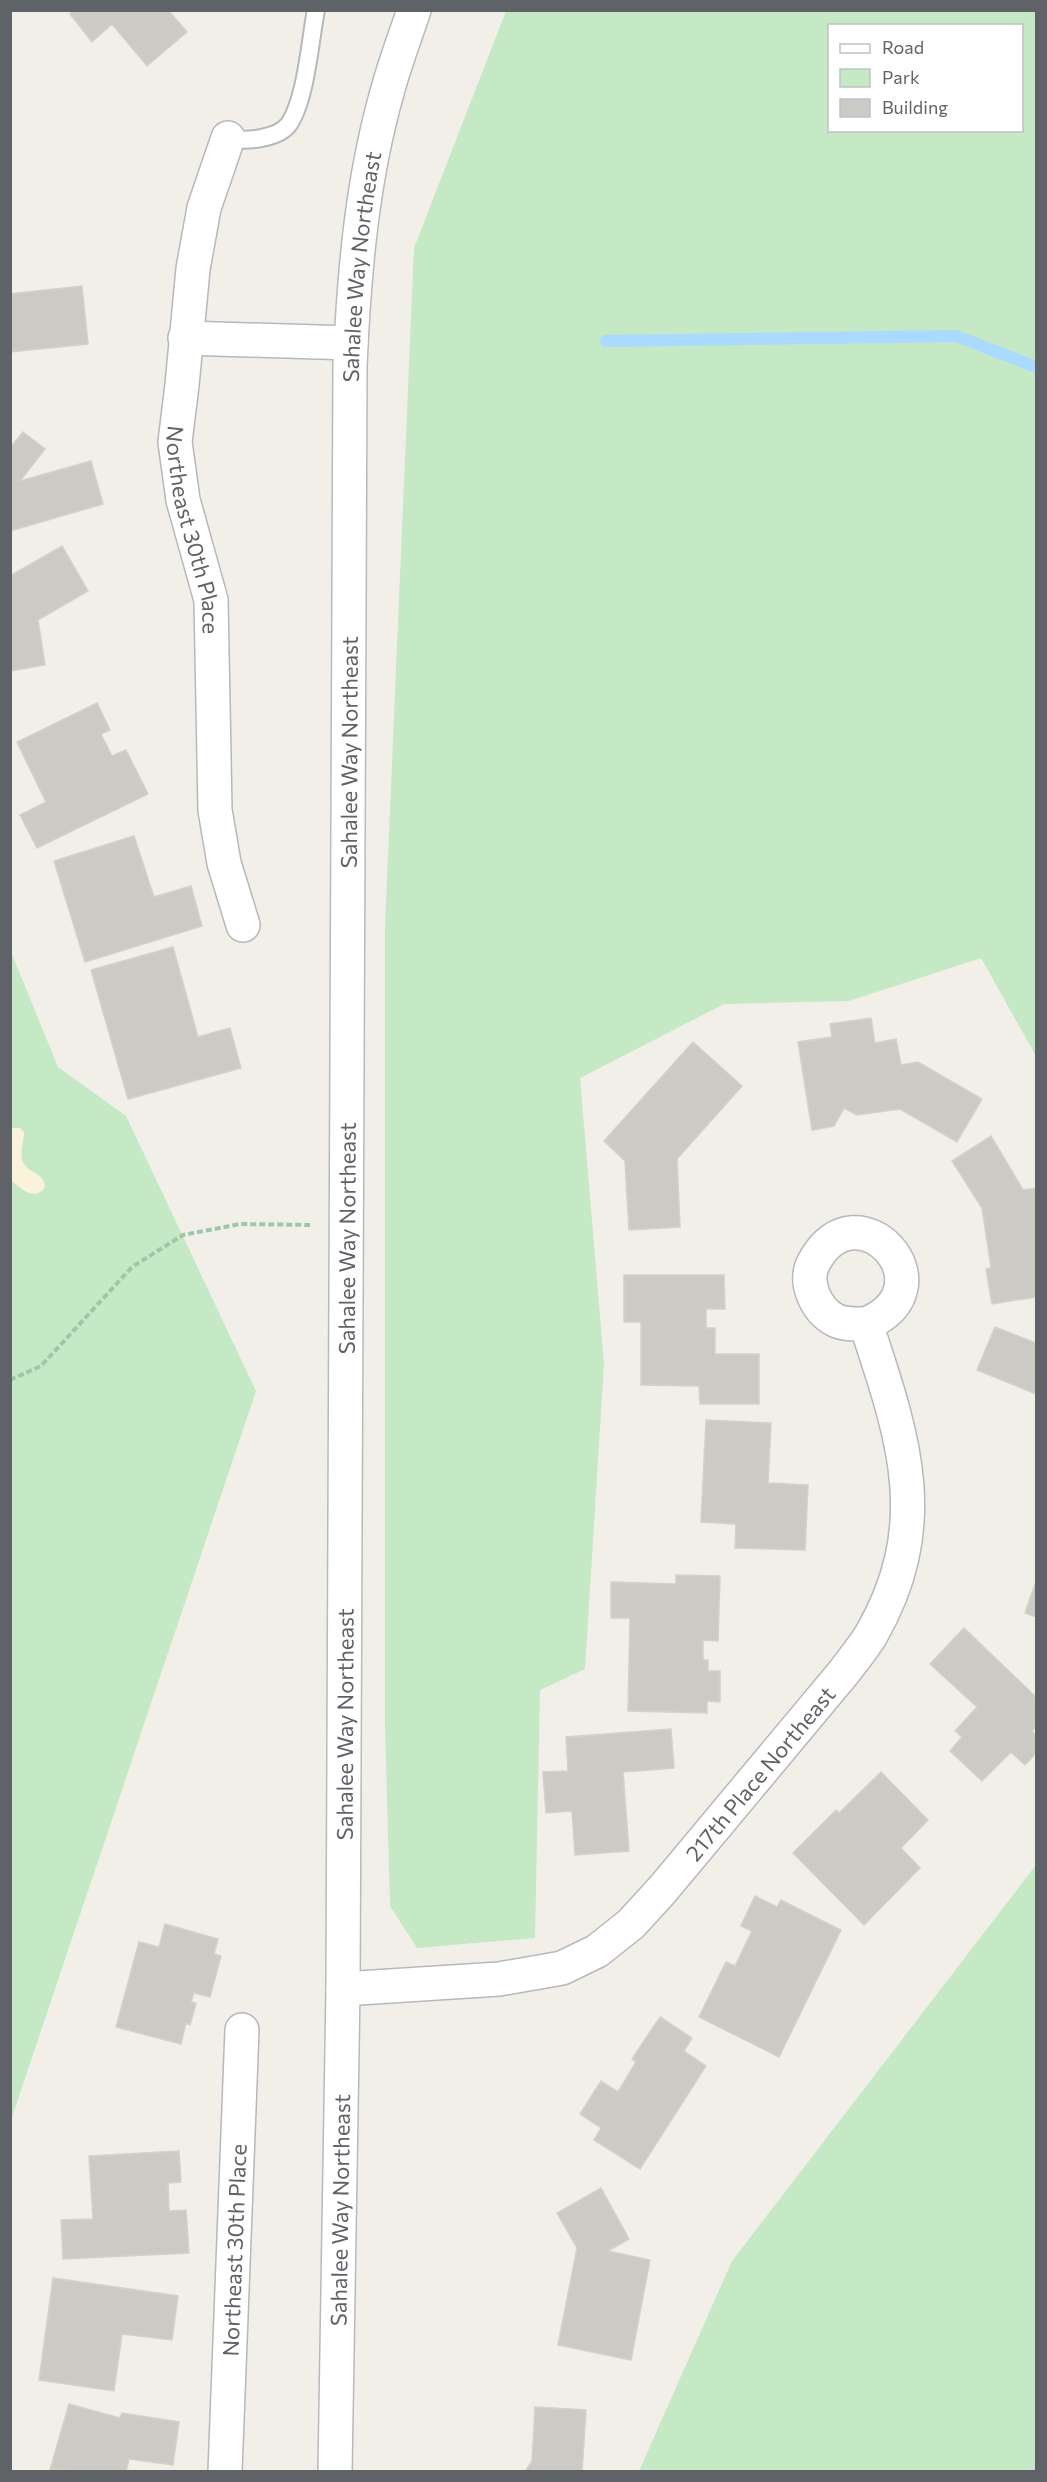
<svg xmlns="http://www.w3.org/2000/svg" width="1047" height="2482" font-family="Commissioner,sans-serif">
	<style>
		.green { fill: #c5e8c5; fill-rule: evenodd }
		.sand { fill: #fbf3d9 }
		.lines { fill: none; stroke-linecap: round; stroke-linejoin: round }
		.stream { stroke: #aadaff; stroke-width: 12 }
		.building { fill: #cccac5; stroke: #d6d1c6; stroke-width: 1.5 }
		.service-casing { stroke: #b5b8bc; stroke-width: 20 }
		.minor-casing { stroke: #b5b8bc; stroke-width: 36 }
		.secondary-casing { stroke: #b6babf; stroke-width: 36 }
		.path { stroke: #9cc7a9; stroke-width: 4; stroke-dasharray: 6 3; stroke-linecap: butt }
		.service { stroke: #fff; stroke-width: 16 }
		.minor { stroke: #fff; stroke-width: 33 }
		.secondary { stroke: #fff; stroke-width: 33 }
		.labels { text-anchor: middle; dominant-baseline: central; stroke-width: 4.5; stroke-linejoin: round; paint-order: stroke }
		.street-label { font-size: 22px; fill: #5f6368; stroke: #fff }
	</style>
	<rect width="100%" height="100%" fill="#f1efe8"/>
	<!-- green -->
	<path class="green" d="M 506,11 L 1036,11 L 1036,1056 L 981,958 L 849,1001 L 724,1004 L 580,1078 L 604,1364 L 585,1669 L 540,1690 L 535,1938 L 417,1948 L 390,1906 L 385,1725 L 385,927 L 414,248 ZM 830,26 L 1022,26 L 1022,130 L 830,130 Z
		M 11,952 L 58,1067 L 126,1116 L 256,1391 L 11,2120 Z
		M 1036,1865 L 1036,2471 L 639,2471 L 732,2261 Z"/>
	<!-- sand -->
	<path class="sand" d="M 15,1128 L 20,1128 L 24,1132 C 24,1141 19,1154 23,1162 C 29,1175 44,1171 45,1187 C 35,1202 21,1189 11,1180 L 11,1129 Z"/>
	<g class="lines">
		<!-- stream -->
		<path class="stream" d="M 606,341 L 956,336 L 1036,367"/>
	</g>
	<!-- building -->
	<path class="building" d="M 74,10 L 168,10 L 187,32 L 147,66 L 112,24 L 92,42 L 70,14 Z
		M 82,286 L 88,344 L 10,352 L 10,294 Z
		M 23,432 L 45,449 L 20,481 L 91,461 L 103,504 L 10,531 L 10,448 Z
		M 62,546 L 88,591 L 38,620 L 45,665 L 10,671 L 10,576 Z
		M 97,703 L 110,730 L 101,734 L 112,756 L 126,750 L 148,794 L 37,848 L 20,815 L 46,802 L 17,742 Z
		M 134,836 L 154,897 L 191,886 L 202,926 L 85,962 L 54,861 Z
		M 173,947 L 198,1037 L 230,1028 L 241,1068 L 128,1099 L 91,970 Z
		M 871,1018 L 875,1043 L 896,1039 L 901,1065 L 918,1062 L 982,1099 L 957,1142 L 900,1109 L 857,1115 L 844,1108 L 834,1126 L 812,1130 L 798,1042 L 832,1037 L 830,1024 Z
		M 693,1042 L 742,1086 L 677,1159 L 680,1227 L 629,1230 L 625,1161 L 604,1141 Z
		M 991,1136 L 1023,1190 L 1036,1188 L 1036,1297 L 992,1304 L 986,1269 L 991,1268 L 982,1208 L 952,1161 Z
		M 624,1275 L 724,1275 L 725,1309 L 706,1309 L 706,1328 L 715,1328 L 715,1354 L 759,1354 L 759,1404 L 700,1404 L 699,1386 L 641,1385 L 641,1322 L 624,1322 Z
		M 995,1327 L 1036,1343 L 1036,1394 L 977,1370 Z
		M 706,1420 L 771,1423 L 768,1483 L 808,1485 L 805,1550 L 735,1548 L 736,1524 L 701,1522 Z
		M 676,1575 L 720,1576 L 718,1641 L 703,1640 L 703,1660 L 708,1660 L 708,1671 L 720,1671 L 720,1702 L 707,1701 L 707,1713 L 628,1711 L 630,1618 L 611,1618 L 611,1582 L 676,1584 Z
		M 1036,1581 L 1036,1617 L 1025,1613 Z
		M 964,1628 L 1036,1697 L 1036,1726 L 1032,1731 L 1036,1736 L 1036,1753 L 1025,1765 L 1011,1752 L 982,1781 L 950,1751 L 962,1737 L 955,1731 L 977,1707 L 930,1664 Z
		M 671,1729 L 674,1768 L 623,1772 L 629,1851 L 575,1855 L 572,1811 L 546,1813 L 543,1772 L 568,1771 L 566,1737 Z
		M 881,1772 L 928,1820 L 901,1848 L 920,1868 L 864,1925 L 793,1853 L 836,1810 L 839,1813 Z
		M 755,1896 L 777,1907 L 781,1900 L 841,1930 L 779,2057 L 699,2017 L 726,1962 L 735,1966 L 752,1931 L 741,1926 Z
		M 165,1924 L 218,1939 L 214,1954 L 221,1956 L 210,1997 L 194,1993 L 191,2002 L 196,2003 L 190,2025 L 186,2023 L 181,2044 L 116,2027 L 139,1942 L 159,1947 Z
		M 660,2017 L 692,2038 L 684,2051 L 706,2066 L 640,2169 L 594,2140 L 601,2128 L 580,2114 L 601,2081 L 618,2092 L 636,2062 L 632,2059 Z
		M 179,2151 L 181,2182 L 168,2183 L 169,2211 L 186,2210 L 189,2253 L 63,2259 L 61,2220 L 93,2219 L 89,2156 Z
		M 601,2188 L 629,2239 L 608,2251 L 650,2260 L 631,2360 L 558,2345 L 577,2248 L 557,2213 Z
		M 53,2278 L 178,2296 L 172,2340 L 122,2334 L 114,2391 L 39,2380 Z
		M 69,2404 L 120,2418 L 122,2413 L 179,2422 L 173,2465 L 129,2459 L 126,2472 L 50,2470 Z
		M 535,2407 L 586,2410 L 582,2472 L 525,2472 L 532,2461 Z"/>
	<g class="lines">
		<defs>
			<path id="service" d="M 228,138 C 245,142 278,139 289,124 C 306,99 310,41 316,10"/>
			<g id="minor">
				<path id="s1" d="M 228,138 L 204,208 L 193,269 L 182,385 L 175,442 L 183,500 L 211,600 L 215,810 L 224,863 L 243,925"/>
				<path d="M 185,338 L 351,343"/>
				<path id="s2" d="M 343,1989 L 499,1979 L 562,1968 L 597,1951 L 631,1924 L 663,1889 L 844,1672 C 853,1660 863,1648 871,1635 C 935,1524 903,1436 866,1324 C 954,1287 857,1182 814,1262 C 803,1282 816,1310 835,1320 C 845,1325 856,1324 866,1324"/>
				<path id="s3" d="M 225,2472 L 242,2030"/>
			</g>
			<g id="secondary">
				<path id="s4" d="M 335,2472 L 343,1989 L 350,366 C 354,273 362,179 388,89 C 395,63 405,37 414,10"/>
			</g>
		</defs>
		<!-- service casing -->
		<use href="#service" class="service-casing"/>
		<!-- minor casing -->
		<use href="#minor" class="minor-casing"/>
		<!-- secondary casing -->
		<use href="#secondary" class="secondary-casing"/>
		<!-- path -->
		<path class="path" d="M 10,1380 L 41,1366 L 132,1267 L 183,1235 L 240,1224 L 310,1225"/>
		<!-- service -->
		<use href="#service" class="service"/>
		<!-- minor -->
		<use href="#minor" class="minor"/>
		<!-- secondary -->
		<use href="#secondary" class="secondary"/>
	</g>
	<g class="labels">
		<!-- street labels -->
		<g class="street-label">
			<text stroke="none"><textPath href="#s4" startOffset="2206">Sahalee Way Northeast</textPath></text>
			<text stroke="none"><textPath href="#s1" startOffset="400">Northeast 30th Place</textPath></text>
			<text stroke="none"><textPath href="#s4" startOffset="1720">Sahalee Way Northeast</textPath></text>
			<text stroke="none"><textPath href="#s4" startOffset="1234">Sahalee Way Northeast</textPath></text>
			<text stroke="none"><textPath href="#s4" startOffset="748">Sahalee Way Northeast</textPath></text>
			<text stroke="none"><textPath href="#s2" startOffset="501">217th Place Northeast</textPath></text>
			<text stroke="none"><textPath href="#s4" startOffset="262">Sahalee Way Northeast</textPath></text>
			<text stroke="none"><textPath href="#s3" startOffset="222">Northeast 30th Place</textPath></text>
		</g>
	</g>
	<!-- border -->
	<rect width="1047" height="2482" fill="none" stroke="#5f6368" stroke-width="24"/>
	<!-- legend -->
	<rect x="828" y="24" width="195" height="108" fill="#ffffff" stroke="#bfc1c3" stroke-width="1.5"/>
	<rect x="840" y="44" width="30" height="9" fill="#ffffff" stroke="#bfc1c3" stroke-width="1.5"/>
	<text x="882" y="54" font-size="18" fill="#5f6368">Road</text>
	<rect x="840" y="69" width="30" height="18" fill="#c5e8c5" stroke="#bfc1c3" stroke-width="1.5"/>
	<text x="882" y="84" font-size="18" fill="#5f6368">Park</text>
	<rect x="840" y="99" width="30" height="18" fill="#cccac5" stroke="#bfc1c3" stroke-width="1.5"/>
	<text x="882" y="114" font-size="18" fill="#5f6368">Building</text>
</svg>
